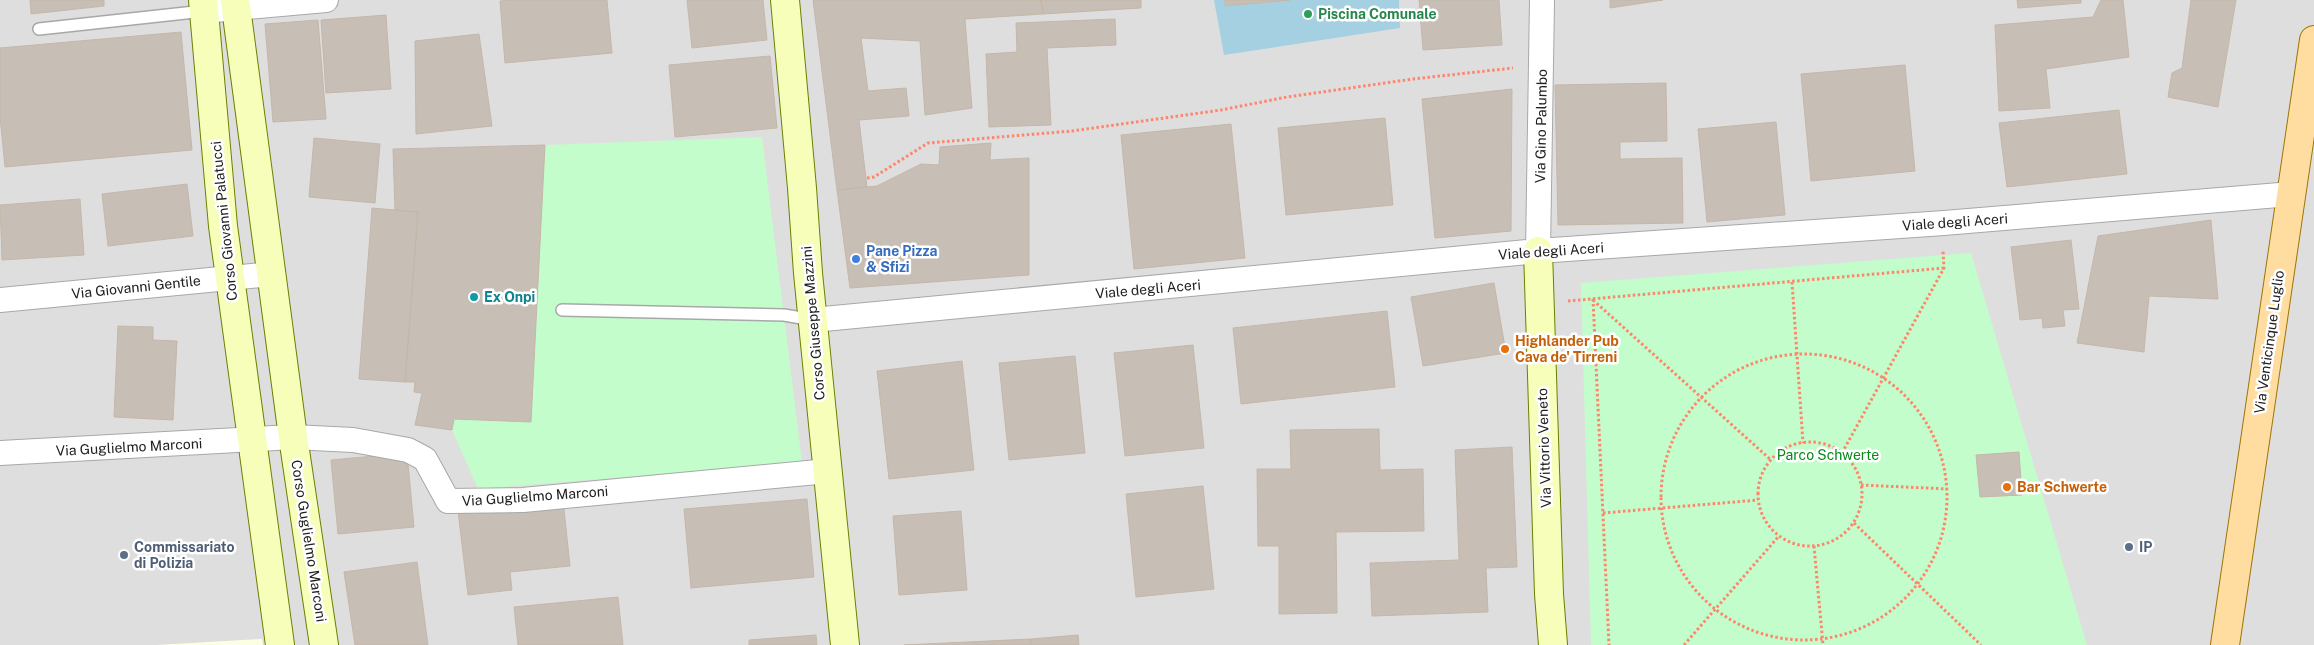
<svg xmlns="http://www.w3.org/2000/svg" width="2314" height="645" font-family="'Public Sans',sans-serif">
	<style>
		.residential { fill: #dfdede }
		.education { fill: #fdffe3 }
		.park { fill: #c3fdcc }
		.water { fill: #a5d0e2 }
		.building { fill: #c7beb6; stroke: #c5b7a8 }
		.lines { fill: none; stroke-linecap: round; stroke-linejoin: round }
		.lane-casing { stroke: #a8a8a8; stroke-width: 14 }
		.street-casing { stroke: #a8a8a8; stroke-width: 26 }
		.secondary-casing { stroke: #698000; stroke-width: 30 }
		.primary-casing { stroke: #9e7500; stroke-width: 30 }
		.path { stroke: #ff856b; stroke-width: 3; stroke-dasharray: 2.5 2.5; stroke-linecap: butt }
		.lane { stroke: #fff; stroke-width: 11 }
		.street { stroke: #fff; stroke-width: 24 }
		.secondary { stroke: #f6feb9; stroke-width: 28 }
		.primary { stroke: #ffdc9f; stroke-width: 28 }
		.leisure-dot { fill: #2e9e5b; stroke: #fff; stroke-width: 2 }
		.shop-dot { fill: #3f7fe0; stroke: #fff; stroke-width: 2 }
		.culture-dot { fill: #0f9aa8; stroke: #fff; stroke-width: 2 }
		.food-dot { fill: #e8710a; stroke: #fff; stroke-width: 2 }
		.service-dot { fill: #5c6f8a; stroke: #fff; stroke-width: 2 }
		.labels { text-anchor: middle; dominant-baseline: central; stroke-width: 5; stroke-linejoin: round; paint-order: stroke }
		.leisure-label { font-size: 14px; font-weight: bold; fill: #27864d; stroke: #fff; text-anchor: start }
		.street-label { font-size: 14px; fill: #212121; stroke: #fff }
		.shop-label { font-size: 14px; font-weight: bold; fill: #366cbe; stroke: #fff; text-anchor: start }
		.culture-label { font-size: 14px; font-weight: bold; fill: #0d838f; stroke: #fff; text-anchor: start }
		.food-label { font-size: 14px; font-weight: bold; fill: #c56008; stroke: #fff; text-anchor: start }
		.park-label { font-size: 14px; fill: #048a19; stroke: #fff }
		.service-label { font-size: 14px; font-weight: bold; fill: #4e5e75; stroke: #fff; text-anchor: start }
	</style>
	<rect width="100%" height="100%" fill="#f2efe7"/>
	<!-- residential -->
	<path class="residential" d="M 0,0 L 2314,0 L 2314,645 L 0,645 Z"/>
	<!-- education -->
	<path class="education" d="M 262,639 L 263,645 L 156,645 Z"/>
	<!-- park -->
	<path class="park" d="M 762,137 L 802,463 L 478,489 L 452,430 L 454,419 L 531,422 L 545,145 Z
		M 1971,253 L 2087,645 L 1591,645 L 1581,283 Z"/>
	<!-- water -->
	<path class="water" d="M 1214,0 L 1399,0 L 1400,28 L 1224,55 Z"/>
	<!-- building -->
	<path class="building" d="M 30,0 L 104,0 L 104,6 L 31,14 Z
		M 510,0 L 607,0 L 612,53 L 505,63 L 500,1 Z
		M 687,0 L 763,0 L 767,40 L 692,48 Z
		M 813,0 L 1041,0 L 1043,14 L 965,19 L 972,108 L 925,115 L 920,41 L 861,38 L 868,91 L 906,88 L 909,116 L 859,120 L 867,187 L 837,190 Z
		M 1041,0 L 1141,0 L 1141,8 L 1043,14 Z
		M 1225,0 L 1290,0 L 1225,6 Z
		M 1419,0 L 1499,0 L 1502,45 L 1423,50 Z
		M 1610,0 L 1663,0 L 1610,8 Z
		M 2017,0 L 2081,0 L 2081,3 L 2018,8 Z
		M 2101,0 L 2123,0 L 2129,57 L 2046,69 L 2050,108 L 1999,111 L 1995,25 L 2093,17 Z
		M 2191,0 L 2236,0 L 2218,107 L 2168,97 L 2172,73 L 2182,68 Z
		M 386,15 L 391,89 L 326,93 L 321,20 Z
		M 1115,19 L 1116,45 L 1047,48 L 1051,125 L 989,127 L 986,54 L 1017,52 L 1016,23 Z
		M 318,20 L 326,119 L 273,122 L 265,24 Z
		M 181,32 L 192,150 L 5,167 L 0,117 L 0,48 Z
		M 479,34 L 492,126 L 416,134 L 415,41 Z
		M 770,56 L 777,128 L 675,137 L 669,65 Z
		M 1905,65 L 1915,171 L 1811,181 L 1801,74 Z
		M 1666,83 L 1667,141 L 1620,142 L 1620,159 L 1682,158 L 1683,223 L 1558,225 L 1555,85 Z
		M 1512,89 L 1511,231 L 1435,238 L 1422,99 Z
		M 2119,110 L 2127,174 L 2007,187 L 1999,123 Z
		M 1385,118 L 1393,205 L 1286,215 L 1278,128 Z
		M 1776,122 L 1785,215 L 1707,222 L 1698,129 Z
		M 1231,124 L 1245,258 L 1134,269 L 1121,135 Z
		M 314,138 L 380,144 L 375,203 L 309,197 Z
		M 991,143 L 990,160 L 1029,158 L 1029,275 L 850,288 L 837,190 L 877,186 L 921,164 L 939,165 L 940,147 Z
		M 545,145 L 531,422 L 454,419 L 452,430 L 415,425 L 422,393 L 414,392 L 415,382 L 405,382 L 418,212 L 395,210 L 393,149 Z
		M 187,184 L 193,236 L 108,246 L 102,194 Z
		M 80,199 L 84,255 L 2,260 L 0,205 Z
		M 372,208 L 418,212 L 405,382 L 359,379 Z
		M 2211,220 L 2218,299 L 2149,296 L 2144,352 L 2077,343 L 2098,236 Z
		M 2071,240 L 2079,309 L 2063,310 L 2065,326 L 2043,328 L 2042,318 L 2020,320 L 2011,247 Z
		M 1494,283 L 1506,353 L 1423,366 L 1411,297 Z
		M 1387,311 L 1395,387 L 1241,404 L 1233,328 Z
		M 118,326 L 153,327 L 153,340 L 177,341 L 173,420 L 114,417 Z
		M 1193,345 L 1204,448 L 1125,456 L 1114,353 Z
		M 1075,356 L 1085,453 L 1009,460 L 999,363 Z
		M 962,361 L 974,470 L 889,479 L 877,371 Z
		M 1379,429 L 1380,470 L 1423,469 L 1424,531 L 1336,532 L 1337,613 L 1279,614 L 1279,546 L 1258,546 L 1257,469 L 1291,469 L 1290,430 Z
		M 1512,447 L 1517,567 L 1486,568 L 1488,612 L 1372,616 L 1370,563 L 1459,560 L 1455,450 Z
		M 2019,452 L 2022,495 L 1980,497 L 1976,455 Z
		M 407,453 L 414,527 L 338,534 L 331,460 Z
		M 1203,486 L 1214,589 L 1136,597 L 1126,494 Z
		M 807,499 L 814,577 L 691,588 L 684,509 Z
		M 563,500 L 570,566 L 510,572 L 512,590 L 468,595 L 458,511 Z
		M 961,511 L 967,590 L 899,595 L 893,516 Z
		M 417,562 L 428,645 L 355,645 L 344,572 Z
		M 618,597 L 623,645 L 518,645 L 514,607 Z
		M 816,635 L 817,645 L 749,645 L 749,640 Z
		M 1078,635 L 1079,645 L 1031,645 L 1031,639 Z
		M 1031,639 L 1031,645 L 904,645 Z"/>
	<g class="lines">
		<defs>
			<path id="lane" d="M 39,29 L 204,11
				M 562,310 L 784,315 L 813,320"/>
			<path id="street" d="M 204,11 L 326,0
				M 1538,251 L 1542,0
				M 0,300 L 272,274
				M 813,320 L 1538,251 L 1944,223 L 2291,194
				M 0,453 L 293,437 L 353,440 L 408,450 L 425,459 L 448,501 L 523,500 L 828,471"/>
			<path id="secondary" d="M 203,0 L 223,226 L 280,645
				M 235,0 L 293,437 L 324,645
				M 785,0 L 802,188 L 808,273 L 845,645
				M 1538,251 L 1549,594 L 1553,645"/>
			<path id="primary" d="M 2225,645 L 2314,40"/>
		</defs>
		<!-- lane casing -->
		<use href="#lane" class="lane-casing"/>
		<!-- street casing -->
		<use href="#street" class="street-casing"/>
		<!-- secondary casing -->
		<use href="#secondary" class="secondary-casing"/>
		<!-- primary casing -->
		<use href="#primary" class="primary-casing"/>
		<!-- path -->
		<path class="path" d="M 867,178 L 874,177 L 928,143 L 1072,131 L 1221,110 L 1287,97 L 1413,79 L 1513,68
			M 1792,282 L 1803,443
			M 1593,299 L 1609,645
			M 1593,300 L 1771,460
			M 1568,301 L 1944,268
			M1661 497a143 143 0 1 1 286 0a143 143 0 1 1-286 0Z
			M1758 494a52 52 0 1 1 104 0a52 52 0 1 1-104 0Z
			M 1842,453 L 1944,268 L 1943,251
			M 1861,485 L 1948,489
			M 1603,513 L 1758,500
			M 1854,523 L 1981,645
			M 1814,546 L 1823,645
			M 1684,645 L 1779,536"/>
		<!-- lane -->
		<use href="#lane" class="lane"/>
		<!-- street -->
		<use href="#street" class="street"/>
		<!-- secondary -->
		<use href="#secondary" class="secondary"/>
		<!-- primary -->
		<use href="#primary" class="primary"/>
	</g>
	<!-- markers -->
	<circle class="leisure-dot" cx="1308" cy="14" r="5"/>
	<circle class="shop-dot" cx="856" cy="259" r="5"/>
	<circle class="culture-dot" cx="474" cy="297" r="5"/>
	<g class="food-dot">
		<circle cx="1505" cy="349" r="5"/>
		<circle cx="2007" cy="487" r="5"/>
	</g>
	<g class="service-dot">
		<circle cx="2129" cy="547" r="5"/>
		<circle cx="124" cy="555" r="5"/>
	</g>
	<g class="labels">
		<!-- leisure labels -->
		<g class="leisure-label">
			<text x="1318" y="14">Piscina Comunale</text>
		</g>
		<!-- street labels -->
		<g class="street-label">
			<text transform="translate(1541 126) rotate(-89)">Via Gino Palumbo</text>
			<text transform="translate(224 221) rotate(-96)">Corso Giovanni Palatucci</text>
			<text transform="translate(1955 222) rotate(-4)">Viale degli Aceri</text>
			<text transform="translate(1551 251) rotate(-4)">Viale degli Aceri</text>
			<text transform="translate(136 287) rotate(-6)">Via Giovanni Gentile</text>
			<text transform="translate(1148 289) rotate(-5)">Viale degli Aceri</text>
			<text transform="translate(813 323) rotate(-95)">Corso Giuseppe Mazzini</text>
			<text transform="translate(2269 342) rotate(-82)">Via Venticinque Luglio</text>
			<text transform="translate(129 447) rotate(-3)">Via Guglielmo Marconi</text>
			<text transform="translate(1544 448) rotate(-92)">Via Vittorio Veneto</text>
			<text transform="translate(535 496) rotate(-4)">Via Guglielmo Marconi</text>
			<text transform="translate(309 541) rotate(81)">Corso Guglielmo Marconi</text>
		</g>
		<!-- shop labels -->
		<g class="shop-label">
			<text x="866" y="251">Pane Pizza<tspan x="866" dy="16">&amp; Sfizi</tspan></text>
		</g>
		<!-- culture labels -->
		<g class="culture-label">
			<text x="484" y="297">Ex Onpi</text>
		</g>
		<!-- food labels -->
		<g class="food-label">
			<text x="1515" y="341">Highlander Pub<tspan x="1515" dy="16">Cava de' Tirreni</tspan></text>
			<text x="2017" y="487">Bar Schwerte</text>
		</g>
		<!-- park labels -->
		<g class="park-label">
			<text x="1828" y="455">Parco Schwerte</text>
		</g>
		<!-- service labels -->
		<g class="service-label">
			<text x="134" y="547">Commissariato<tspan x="134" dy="16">di Polizia</tspan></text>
			<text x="2139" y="547">IP</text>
		</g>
	</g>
</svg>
